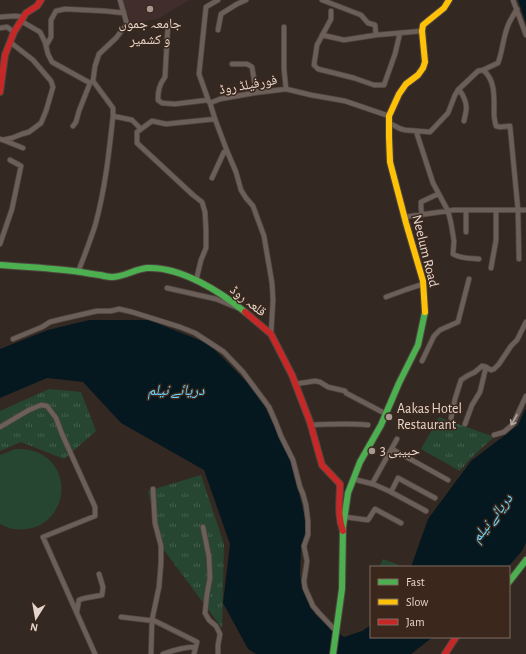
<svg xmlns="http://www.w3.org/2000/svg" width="526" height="654" font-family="'Alegreya Sans','Noto Naskh Arabic',sans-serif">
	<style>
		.education { fill: #402d2c }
		.grass { fill: url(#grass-tufts) }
		.pitch { fill: #264632 }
		.water { fill: #06181f }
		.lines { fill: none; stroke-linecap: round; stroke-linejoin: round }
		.street-casing { stroke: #4e463f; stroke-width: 6 }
		.fast-casing { stroke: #4e463f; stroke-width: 8 }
		.slow-casing { stroke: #4e463f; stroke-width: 8 }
		.jam-casing { stroke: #4e463f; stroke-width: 8 }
		.street { stroke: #6c5e58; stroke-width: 4.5 }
		.fast { stroke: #4caf50; stroke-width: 6 }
		.slow { stroke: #ffc107; stroke-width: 6 }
		.jam { stroke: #c62828; stroke-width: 6 }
		.oneway { stroke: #b3a69f }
		.poi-dot { fill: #a69992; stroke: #3b271b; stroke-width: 1.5 }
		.labels { text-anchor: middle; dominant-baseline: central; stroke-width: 3; stroke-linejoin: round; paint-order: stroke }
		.poi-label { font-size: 14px; fill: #e3d6ce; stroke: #3b271b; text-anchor: start }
		.street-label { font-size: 14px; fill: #e3d6ce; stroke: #3b271b }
		.water-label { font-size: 15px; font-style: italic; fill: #67d5fe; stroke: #3b271b }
	</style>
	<defs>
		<pattern id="grass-tufts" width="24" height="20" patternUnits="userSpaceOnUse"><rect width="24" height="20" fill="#264632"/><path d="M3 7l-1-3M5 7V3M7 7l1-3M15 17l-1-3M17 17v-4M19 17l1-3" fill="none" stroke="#45604e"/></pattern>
	</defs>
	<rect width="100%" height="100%" fill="#342922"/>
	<!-- education -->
	<path class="education" d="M 122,0 L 189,0 L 159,18 L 132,25 Z"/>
	<!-- grass -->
	<path class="grass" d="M 49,389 L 81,392 L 96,431 L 64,459 L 21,442 L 0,451 L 0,411 Z
		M 439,417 L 494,437 L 469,460 L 460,471 L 421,449 Z
		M 201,475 L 224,544 L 222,628 L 161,546 L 148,491 Z"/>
	<!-- pitch -->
	<path class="pitch" d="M 15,449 C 20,449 25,449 30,450 C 81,463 66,536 14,529 C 10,529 5,526 0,524 L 0,455 Z
		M 383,559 L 399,565 L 398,567 L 379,567 Z"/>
	<!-- water -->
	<path class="water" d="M 518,0 L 526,0 L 526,23 Z
		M 89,320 L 149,320 L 209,344 L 258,393 L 290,456 L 305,518 L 305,533 L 301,549 L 300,576 L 303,588 L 315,614 L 327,625 L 344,637 L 362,631 L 371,625 L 371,637 L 433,637 L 411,654 L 256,654 L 248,649 L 223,603 L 230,544 L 204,470 L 121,423 L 83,382 L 47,378 L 0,398 L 0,349 L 48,330 Z
		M 526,408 L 526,543 L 522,551 L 508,567 L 411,567 L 428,519 L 471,461 L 518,425 Z"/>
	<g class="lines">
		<defs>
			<path id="street" d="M 322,0 L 361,15 L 368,23 L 375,25 L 376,35
				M 513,0 L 526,35
				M 331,11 L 331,19 L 317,45 L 314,65 L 318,69 L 354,78 L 374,85 L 384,85 L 395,54 L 400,33
				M 0,17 L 15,16 L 24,17
				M 21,21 L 40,32 L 45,42 L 48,54 L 52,62 L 90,83 L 93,81
				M 168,24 L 165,77 C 159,85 158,91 158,100 L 162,103 L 175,104 L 208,100
				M 284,27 L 284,69 L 286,89
				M 0,28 L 7,27 L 14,32
				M 218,30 L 221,14 L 237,4 L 246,0
				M 322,35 L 344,40 L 376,35 L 422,31
				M 46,46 L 51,37 L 51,20 L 56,11 L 65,9 L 105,11 L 124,13
				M 232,64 L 247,64 L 252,67 L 256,92
				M 483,70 L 498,63 C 503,50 503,36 509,23 C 511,19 514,14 517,9
				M 93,81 L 95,66 L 99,54 L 116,38 L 127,24 L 120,0
				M 93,81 L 113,108 L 113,116 L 132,120 L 141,129
				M 458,90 L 478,71 L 483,70 C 496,80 494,99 494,113 C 494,117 495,122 496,126 L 500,127 L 510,126 L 518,210 L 519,259
				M 209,102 L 199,74 L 206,7 L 218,0
				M 389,123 L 401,129 L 405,130 L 430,132 L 448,113 L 455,95 L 458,90 C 462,92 462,94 464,98 C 468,107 466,111 464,121
				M 73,126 L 76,122 L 79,111 L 90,83
				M 417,131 L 417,134 L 433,183 L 448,211 L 451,223 L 454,241 L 453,254 C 461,259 471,258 479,259
				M 0,139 L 3,140 L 12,138 L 22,134 L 29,132 L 41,123 L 46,111 L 53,87 L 51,81 L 33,60 L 10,42
				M 3,140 L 23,148
				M 227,151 L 236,172 L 241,190 L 246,198 L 253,206 L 264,236 L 272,283 L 273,300 L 271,334
				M 212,178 L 224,152 L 227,151 L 215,119
				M 466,210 L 466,232
				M 422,215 L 421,208 L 421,202 L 438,194
				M 405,217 L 454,210 L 526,210
				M 0,244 L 12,209 L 21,166 L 10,160
				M 491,268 L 496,240 L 496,210
				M 78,272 C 84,257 90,241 95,226 C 105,190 109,153 113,116
				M 196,281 L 201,260 L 206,248 L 206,230 L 205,212 L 202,202 L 193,195 L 137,143 L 137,132 L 152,121 L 166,124 L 215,119 L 210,103 L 220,99 L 254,93 L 286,89 L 311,95 L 345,101 L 389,116
				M 167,288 L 216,299 L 238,308
				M 386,297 L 405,290 L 423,284
				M 13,339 L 42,327 L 50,322 L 62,319 L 97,311 L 111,311 L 119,309 L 132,312 L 180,327 L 195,333 L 224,352 L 243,372 L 269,407 L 276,423 L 281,436 L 293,460 L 300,487 L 303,494 L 306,505 L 308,521 L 308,535 L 304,546 L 307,561 L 304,581 L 305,588 L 313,606 L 319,613 L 336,631
				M 422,361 L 434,336 L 440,330 L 458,322 L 469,279
				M 295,384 L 315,381 L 320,382 L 328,387 L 345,391 L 346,393 L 386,414
				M 451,418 L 455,399 L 461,380 L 467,376 L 475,372 L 482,366 L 486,367 L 491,370 L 494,369 L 499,364 L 511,346 L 517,340 L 526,322
				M 465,424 L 472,405 L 480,392 L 486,367
				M 311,425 C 330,424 349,423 368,425
				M 0,427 L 29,410 L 41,405 L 47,406 L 56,418 L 62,434 L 95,507 L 95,516 L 43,537 L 95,654
				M 494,435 L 504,432 L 513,424 L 526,396
				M 392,449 L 448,480
				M 353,479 L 373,484 L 389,491 L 426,511
				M 372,484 L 397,439
				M 391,492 L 398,478 L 435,498
				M 345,517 L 368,520 L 375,509 L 401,523
				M 203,527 L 209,557 L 210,578 L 207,594 L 205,613 L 209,620 L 216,626 L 220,634 L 218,645 L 218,654
				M 77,611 L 79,600 C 86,597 94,597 102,595 L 103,587 L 99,574
				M 121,617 L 155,621 L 197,642 L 194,654
				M 151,654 L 152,620 L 159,587 L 161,563 L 161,546 L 155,523 L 153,489
				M 163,654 C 174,650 184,647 195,647"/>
			<path id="fast" d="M 0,265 C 24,267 49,268 73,271 C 82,272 91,274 100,275 C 104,276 108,277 112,277 C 124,277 135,269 147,268 C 180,266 221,292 245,312
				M 509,582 L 526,560
				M 333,654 L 342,589 L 343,527 L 348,493 L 360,462 L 381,425 L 399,383 L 418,345 L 425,312"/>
			<path id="slow" d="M 425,312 L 423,281 L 406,223 L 390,162 L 389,137 L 389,116 L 399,94 L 406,84 L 418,75 L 423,68 L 425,62 L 422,31 L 423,25 L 444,8 L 449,0"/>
			<path id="jam" d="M 0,92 L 5,55 L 14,32 L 26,13 L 37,6 L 41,0
				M 245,312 L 271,334 L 292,375 L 310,422 L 322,465 L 340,484 C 340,500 337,515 343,531
				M 445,654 L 456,637"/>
		</defs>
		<!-- street casing -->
		<use href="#street" class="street-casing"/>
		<!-- fast casing -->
		<use href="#fast" class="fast-casing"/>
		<!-- slow casing -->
		<use href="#slow" class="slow-casing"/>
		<!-- jam casing -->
		<use href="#jam" class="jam-casing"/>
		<!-- street -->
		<use href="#street" class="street"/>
		<!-- fast -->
		<use href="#fast" class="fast"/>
		<!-- slow -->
		<use href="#slow" class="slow"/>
		<!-- jam -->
		<use href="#jam" class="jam"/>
	</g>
	<!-- one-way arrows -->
	<defs><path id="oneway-shaft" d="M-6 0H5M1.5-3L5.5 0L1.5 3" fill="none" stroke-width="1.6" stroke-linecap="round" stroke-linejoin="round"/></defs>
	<use class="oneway" href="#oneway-shaft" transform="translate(514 420) rotate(119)"/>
	<!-- markers -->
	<g class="poi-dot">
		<circle cx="150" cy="9" r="4"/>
		<circle cx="389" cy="417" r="4"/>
		<circle cx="372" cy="451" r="4"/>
	</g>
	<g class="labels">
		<!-- poi labels -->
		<g class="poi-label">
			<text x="150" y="24" text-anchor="middle">جامعہ جموں<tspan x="150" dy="16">و کشمیر</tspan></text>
			<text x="397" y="409">Aakas Hotel<tspan x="397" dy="16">Restaurant</tspan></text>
			<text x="380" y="451">حبیبی 3</text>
		</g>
		<!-- street labels -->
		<g class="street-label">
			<text transform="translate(248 85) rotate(-10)">فورفیلڈ روڈ</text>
			<text transform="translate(425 251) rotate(76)">Neelum Road</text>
			<text transform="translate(248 301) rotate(38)">قلعہ روڈ</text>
		</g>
		<!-- water labels -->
		<g class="water-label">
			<text x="176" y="390">دریائے نیلم</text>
			<text transform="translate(492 518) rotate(-52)">دریائے نیلم</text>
		</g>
	</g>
	<!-- legend -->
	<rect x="370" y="566" width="140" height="72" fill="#3b271b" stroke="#7e6d63"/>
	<rect x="378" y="579" width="20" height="6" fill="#4caf50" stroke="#7e6d63"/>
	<text x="406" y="586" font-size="12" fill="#e3d6ce">Fast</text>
	<rect x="378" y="599" width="20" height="6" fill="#ffc107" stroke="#7e6d63"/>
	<text x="406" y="606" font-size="12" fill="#e3d6ce">Slow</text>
	<rect x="378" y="619" width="20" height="6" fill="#c62828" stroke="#7e6d63"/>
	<text x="406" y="626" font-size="12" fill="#e3d6ce">Jam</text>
	<!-- north arrow -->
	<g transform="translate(36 618) rotate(191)" stroke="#3b271b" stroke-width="3" paint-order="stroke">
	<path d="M0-3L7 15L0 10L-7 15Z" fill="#e3d6ce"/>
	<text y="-6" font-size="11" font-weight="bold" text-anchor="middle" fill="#e3d6ce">N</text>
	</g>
</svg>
